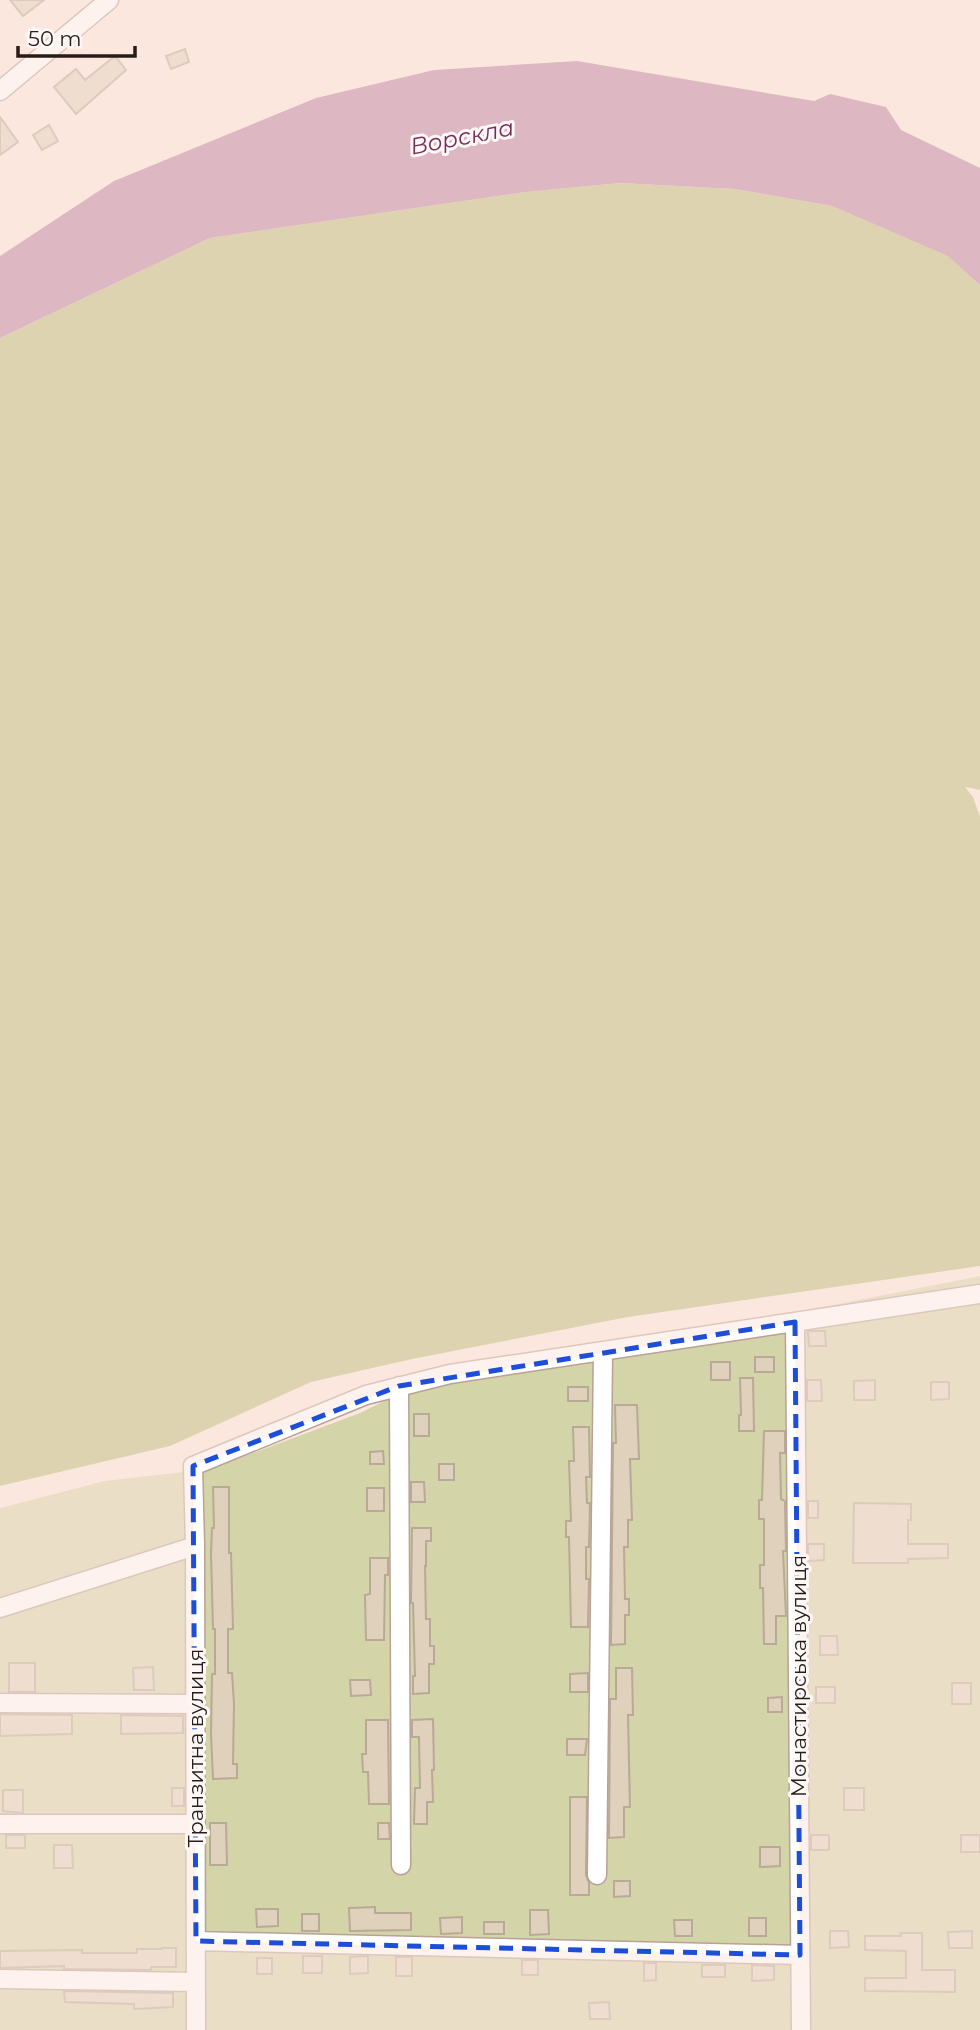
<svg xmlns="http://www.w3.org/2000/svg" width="980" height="2030" font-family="Montserrat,sans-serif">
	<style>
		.green { fill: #d4d4a9 }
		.forest { fill: #bbba79 }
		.water { fill: #b97d9f }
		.building { fill: #dfd1bc; stroke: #b8aa96; stroke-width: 2 }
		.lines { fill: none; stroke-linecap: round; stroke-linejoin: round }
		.minor-casing { stroke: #b9a196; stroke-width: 21 }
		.minor { stroke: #fff; stroke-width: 18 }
		.marked { fill: none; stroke: #1d4ed8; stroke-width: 5; stroke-dasharray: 14 9; stroke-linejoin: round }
		.labels { text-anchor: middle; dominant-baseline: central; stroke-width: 6; stroke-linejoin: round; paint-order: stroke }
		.street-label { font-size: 21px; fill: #261d19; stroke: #fdf8f6 }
		.water-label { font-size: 23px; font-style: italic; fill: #752d5b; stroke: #fdf8f6 }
	</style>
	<rect width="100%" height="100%" fill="#fce7de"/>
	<!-- green -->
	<path class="green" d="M 980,1276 L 980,2030 L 0,2030 L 0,1508 L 105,1481 L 211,1469 L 360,1413 L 407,1390 Z"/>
	<!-- forest -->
	<path class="forest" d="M 620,183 L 735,189 L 832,206 L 949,256 L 980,285 L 980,790 L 965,787 L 973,797 L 980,817 L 980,1266 L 628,1317 L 412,1359 L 311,1382 L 170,1446 L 0,1486 L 0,338 L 210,238 L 526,192 Z"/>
	<!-- water -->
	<path class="water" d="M 577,61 L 814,101 L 830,94 L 886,107 L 901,130 L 980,168 L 980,285 L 948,256 L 832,206 L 735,189 L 620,183 L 526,192 L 210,238 L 0,338 L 0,256 L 114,181 L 316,98 L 434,70 Z"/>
	<!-- building -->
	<path class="building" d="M 10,0 L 44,0 L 23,16 Z
		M 185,49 L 189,62 L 171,69 L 166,56 Z
		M 115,56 L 126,70 L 76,114 L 54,87 L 76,69 L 85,80 Z
		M 0,117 L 18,142 L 0,155 Z
		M 49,125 L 58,141 L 42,150 L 33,135 Z
		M 808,1331 L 825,1331 L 826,1346 L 809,1346 Z
		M 755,1357 L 774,1357 L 774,1372 L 755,1372 Z
		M 711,1362 L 730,1362 L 730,1380 L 711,1380 Z
		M 740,1378 L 753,1378 L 754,1431 L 739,1431 L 739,1415 L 741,1415 Z
		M 807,1380 L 821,1380 L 822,1401 L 807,1401 Z
		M 875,1380 L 875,1400 L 854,1400 L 854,1381 Z
		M 931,1382 L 949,1382 L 949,1399 L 931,1400 Z
		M 568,1387 L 588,1387 L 588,1401 L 568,1401 Z
		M 615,1405 L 637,1405 L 639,1459 L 630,1459 L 632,1520 L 628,1520 L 628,1547 L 624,1547 L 625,1599 L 629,1599 L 629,1615 L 625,1615 L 625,1644 L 611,1645 L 613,1443 L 616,1443 Z
		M 414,1414 L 429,1414 L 429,1436 L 414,1436 Z
		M 573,1427 L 589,1427 L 590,1477 L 586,1477 L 587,1503 L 590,1503 L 589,1547 L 586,1547 L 586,1579 L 589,1579 L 588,1627 L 571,1627 L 569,1537 L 566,1537 L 566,1521 L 571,1521 L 569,1461 L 574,1461 Z
		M 764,1431 L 785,1431 L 785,1453 L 780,1453 L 781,1499 L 785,1501 L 786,1551 L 783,1551 L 786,1616 L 776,1616 L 776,1644 L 764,1644 L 763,1588 L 760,1588 L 760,1565 L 764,1565 L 764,1519 L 759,1519 L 759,1500 L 762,1500 Z
		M 383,1451 L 384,1464 L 370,1464 L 370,1452 Z
		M 439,1464 L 454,1464 L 454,1480 L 439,1480 Z
		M 411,1482 L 424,1482 L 425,1502 L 411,1502 Z
		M 213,1487 L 229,1487 L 229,1553 L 231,1553 L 233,1629 L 228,1629 L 228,1673 L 232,1673 L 234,1704 L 233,1764 L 237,1764 L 237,1778 L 213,1779 L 211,1734 L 212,1674 L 215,1674 L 215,1629 L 213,1629 L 211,1554 L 212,1528 L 214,1528 Z
		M 367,1488 L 384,1488 L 384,1511 L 367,1511 Z
		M 808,1501 L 818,1501 L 818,1518 L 808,1518 Z
		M 854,1503 L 911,1504 L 911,1520 L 908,1520 L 908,1544 L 948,1544 L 948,1558 L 908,1559 L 908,1563 L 853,1563 Z
		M 412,1528 L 431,1528 L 431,1541 L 426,1541 L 426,1566 L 425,1566 L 426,1619 L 430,1619 L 430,1646 L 434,1646 L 434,1664 L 429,1664 L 429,1693 L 413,1694 L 413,1676 L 415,1676 L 413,1603 L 411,1603 Z
		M 808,1544 L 824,1544 L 824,1560 L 808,1561 Z
		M 370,1558 L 388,1558 L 388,1575 L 385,1575 L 384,1640 L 366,1640 L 365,1595 L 370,1594 Z
		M 820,1636 L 837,1636 L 838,1655 L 820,1655 Z
		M 9,1663 L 35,1663 L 35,1692 L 9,1692 Z
		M 153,1667 L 154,1690 L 134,1690 L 133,1668 Z
		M 616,1668 L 632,1668 L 633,1715 L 628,1715 L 630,1807 L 624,1807 L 624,1837 L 609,1838 L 610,1699 L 616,1699 Z
		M 588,1673 L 588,1692 L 570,1692 L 570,1674 Z
		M 350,1680 L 370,1680 L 371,1695 L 351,1696 Z
		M 952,1683 L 971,1683 L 971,1704 L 952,1704 Z
		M 816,1687 L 835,1687 L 835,1703 L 816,1703 Z
		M 782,1697 L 782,1712 L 768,1712 L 768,1698 Z
		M 0,1714 L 72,1715 L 72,1734 L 0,1736 Z
		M 121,1715 L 183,1716 L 183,1733 L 121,1734 Z
		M 433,1719 L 434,1770 L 432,1770 L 433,1802 L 427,1802 L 427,1824 L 414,1824 L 415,1788 L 420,1788 L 419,1737 L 412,1737 L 412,1720 Z
		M 366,1720 L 388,1720 L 389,1804 L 369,1804 L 368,1772 L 363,1772 L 362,1754 L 366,1754 Z
		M 567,1739 L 587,1739 L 585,1755 L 567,1755 Z
		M 172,1788 L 184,1788 L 184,1806 L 172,1806 Z
		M 844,1788 L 864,1788 L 864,1810 L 844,1810 Z
		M 3,1790 L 23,1790 L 23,1813 L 3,1811 Z
		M 570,1797 L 587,1797 L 586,1875 L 589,1883 L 589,1895 L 570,1895 Z
		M 210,1823 L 226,1823 L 227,1865 L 210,1865 Z
		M 378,1823 L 389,1823 L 390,1839 L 378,1839 Z
		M 6,1835 L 25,1835 L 25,1848 L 6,1848 Z
		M 811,1835 L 829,1835 L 829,1850 L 811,1850 Z
		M 961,1835 L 980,1835 L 980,1852 L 961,1852 Z
		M 54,1845 L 72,1845 L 73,1868 L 54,1868 Z
		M 760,1847 L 780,1847 L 780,1866 L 760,1867 Z
		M 614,1881 L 630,1881 L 630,1896 L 614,1897 Z
		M 375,1907 L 375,1913 L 411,1913 L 411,1930 L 350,1931 L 349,1908 Z
		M 256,1909 L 278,1909 L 278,1926 L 257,1927 Z
		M 530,1910 L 548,1910 L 549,1934 L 530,1935 Z
		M 302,1914 L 319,1914 L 319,1931 L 302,1931 Z
		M 462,1917 L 462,1933 L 441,1934 L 440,1918 Z
		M 749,1918 L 766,1918 L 766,1936 L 749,1936 Z
		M 674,1920 L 692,1920 L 692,1936 L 675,1936 Z
		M 484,1922 L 504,1922 L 504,1934 L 484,1934 Z
		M 830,1931 L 848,1931 L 849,1947 L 830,1948 Z
		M 972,1931 L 972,1948 L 949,1948 L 948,1932 Z
		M 901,1933 L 922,1933 L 922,1970 L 955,1970 L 955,1992 L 865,1991 L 865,1978 L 906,1978 L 906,1951 L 865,1950 L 865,1936 L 901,1936 Z
		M 162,1948 L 176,1948 L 176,1967 L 151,1967 L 151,1970 L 64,1969 L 64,1966 L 0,1968 L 0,1951 L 82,1950 L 82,1953 L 137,1953 L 137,1949 L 162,1949 Z
		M 303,1956 L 322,1956 L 322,1973 L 303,1973 Z
		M 368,1956 L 368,1973 L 350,1974 L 350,1957 Z
		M 396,1957 L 412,1957 L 412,1976 L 396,1976 Z
		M 257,1958 L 272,1958 L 272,1974 L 257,1974 Z
		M 522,1960 L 538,1960 L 538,1975 L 522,1975 Z
		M 644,1963 L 656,1963 L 656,1980 L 644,1981 Z
		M 702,1965 L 725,1965 L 725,1977 L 702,1977 Z
		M 752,1965 L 774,1966 L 774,1980 L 752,1981 Z
		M 64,1991 L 173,1993 L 173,2007 L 134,2009 L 134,2004 L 65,2002 Z
		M 609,2002 L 610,2019 L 590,2019 L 589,2003 Z"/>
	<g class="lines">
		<defs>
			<path id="minor" d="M 0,91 L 109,0
				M 795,1322 L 801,2030
				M 399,1386 L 401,1865
				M 0,1608 L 195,1546
				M 0,1703 L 195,1704
				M 0,1824 L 195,1824
				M 597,1875 L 603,1351
				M 196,1941 L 800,1955
				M 0,1979 L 196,1982
				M 196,2030 L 195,1546 L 193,1466 L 366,1395 L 450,1374 L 980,1294"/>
		</defs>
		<!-- minor casing -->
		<use href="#minor" class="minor-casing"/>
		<!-- minor -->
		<use href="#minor" class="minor"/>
	</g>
	<!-- marked area -->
	<path d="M0 0H980V2030H0ZM 795,1322 L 800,1955 L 196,1941 L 193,1466 L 399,1386 Z" fill="#fce7de" fill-opacity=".55" fill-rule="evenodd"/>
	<path class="marked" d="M 795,1322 L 800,1955 L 196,1941 L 193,1466 L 399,1386 Z"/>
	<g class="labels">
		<!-- street labels -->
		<g class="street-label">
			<text transform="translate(798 1676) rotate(-90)">Монастирська вулиця</text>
			<text transform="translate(195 1748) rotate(-90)">Транзитна вулиця</text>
		</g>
		<!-- water labels -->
		<g class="water-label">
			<text transform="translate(462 137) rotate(-11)">Ворскла</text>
		</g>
	</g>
	<!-- scale -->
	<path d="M18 46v10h117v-10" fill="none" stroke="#261d19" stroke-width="3.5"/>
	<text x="28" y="46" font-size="21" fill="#261d19" stroke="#fdf8f6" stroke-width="5" paint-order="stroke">50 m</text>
</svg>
